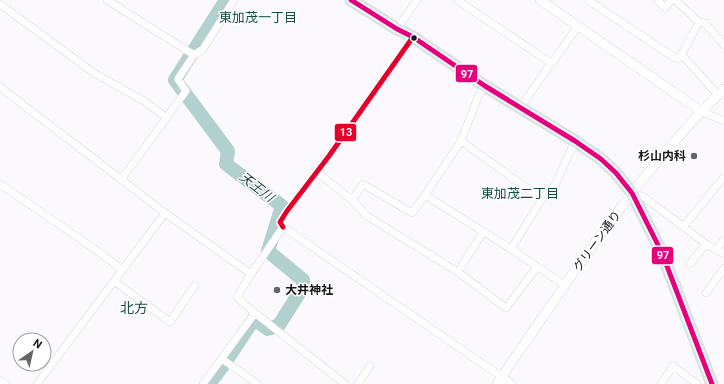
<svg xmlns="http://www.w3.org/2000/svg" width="724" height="384" font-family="Roboto,'Noto Sans JP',sans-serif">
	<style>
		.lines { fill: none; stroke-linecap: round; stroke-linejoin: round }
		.river { stroke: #b2d0cd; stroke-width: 14 }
		.minor-casing { stroke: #d8d7da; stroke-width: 8 }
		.tertiary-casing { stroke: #d8d7da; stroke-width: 10 }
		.trunk-casing { stroke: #d9d7da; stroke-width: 13 }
		.minor { stroke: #fffeff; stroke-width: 7 }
		.tertiary { stroke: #fffeff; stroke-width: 9 }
		.trunk { stroke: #d8e7e6; stroke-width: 12 }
		.bus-1-casing { stroke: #fff; stroke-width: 8 }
		.bus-2-casing { stroke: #fff; stroke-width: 8 }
		.bus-1 { stroke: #e5007d; stroke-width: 5 }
		.bus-2 { stroke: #e4002b; stroke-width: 5 }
		.bus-dot { fill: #171518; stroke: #fff; stroke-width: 1.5 }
		.poi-dot { fill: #676568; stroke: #fff; stroke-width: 1.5 }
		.labels { text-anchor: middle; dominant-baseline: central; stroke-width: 3; stroke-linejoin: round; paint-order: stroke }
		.poi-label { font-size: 12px; font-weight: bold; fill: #171518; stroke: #fff; text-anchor: end }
		.street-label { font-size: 12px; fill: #171518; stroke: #fff }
		.neighbourhood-label { font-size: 13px; fill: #134e47; stroke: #fff }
		.water-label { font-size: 13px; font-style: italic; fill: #123c36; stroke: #fff }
		.quarter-label { font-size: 14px; fill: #134e47; stroke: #fff }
		.line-badge { stroke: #fff; stroke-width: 1.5 }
		.badge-label { font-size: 11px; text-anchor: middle; font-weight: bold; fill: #fff }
	</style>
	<rect width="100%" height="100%" fill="#fcf9fe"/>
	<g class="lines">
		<!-- river -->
		<path class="river" d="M 209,384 L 222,367 L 254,319 L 268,329 L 279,325 L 303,287 L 303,280 L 268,251 L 282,206 L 226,164 L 228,151 L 175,80 L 226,0"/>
		<defs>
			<path id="minor" d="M 107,0 L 194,55
				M 457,0 L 551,63 L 520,108
				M 588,0 L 675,58 L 679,59 L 699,22
				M 657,0 L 665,8 L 671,0
				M 675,0 L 699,22 L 705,23 L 724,45
				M 0,4 L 94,73 L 144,101 L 167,118
				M 397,29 L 417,0
				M 682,55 L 718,95
				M 551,63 L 553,62 L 577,27
				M 485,86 L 478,97 L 461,141 L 425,195 L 511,249 L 542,199 L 555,185 L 575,141
				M 0,87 L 165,213 L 251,274 L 237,297 L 255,313 L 345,384
				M 701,111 L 724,121
				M 461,141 L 542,199
				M 317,172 L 352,200 L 367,216 L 458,272 L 506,308 L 537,267
				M 121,180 L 186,91 L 178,79 L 194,55 L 203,49 L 234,0
				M 0,184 L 102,254 L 122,270
				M 632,193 L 644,197 L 706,244 L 724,254
				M 352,200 L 363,184 L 412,213 L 425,195
				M 283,227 L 280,222 L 287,211 L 329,156 L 413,37
				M 683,227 L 724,177
				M 511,249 L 565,285
				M 716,250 L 724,240
				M 690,264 L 706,244
				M 458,272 L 483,232
				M 251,274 L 283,227 L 502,377
				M 114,281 L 170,322 L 195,285
				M 706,293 L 724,268
				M 222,359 L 258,384
				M 0,380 L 6,384
				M 37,384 L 165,213
				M 203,384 L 255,313
				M 358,384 L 370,366
				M 661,384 L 673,366 L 697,384"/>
			<path id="tertiary" d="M 540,0 L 701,111
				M 502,377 L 511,384
				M 497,384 C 523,345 550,307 576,269 C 621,206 668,143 724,89"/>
			<path id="trunk" d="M 351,0 L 397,29 L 413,37 L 485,86 L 575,141 L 601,159 L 616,173 L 632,193 L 662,253 L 712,384"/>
		</defs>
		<!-- minor casing -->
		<use href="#minor" class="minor-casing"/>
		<!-- tertiary casing -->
		<use href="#tertiary" class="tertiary-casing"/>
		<!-- trunk casing -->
		<use href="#trunk" class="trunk-casing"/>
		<!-- minor -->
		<use href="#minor" class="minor"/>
		<!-- tertiary -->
		<use href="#tertiary" class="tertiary"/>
		<!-- trunk -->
		<use href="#trunk" class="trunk"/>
		<defs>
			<path id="bus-1" d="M 351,0 L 397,29 L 413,37 L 485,86 L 575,141 L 601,159 L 616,173 L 632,193 L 662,253 L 712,384"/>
			<path id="bus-2" d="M 283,227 L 280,222 L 287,211 L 329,156 L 413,37"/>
		</defs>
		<!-- bus-1 casing -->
		<use href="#bus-1" class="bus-1-casing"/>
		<!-- bus-2 casing -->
		<use href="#bus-2" class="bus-2-casing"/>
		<!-- bus-1 -->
		<use href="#bus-1" class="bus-1"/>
		<!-- bus-2 -->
		<use href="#bus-2" class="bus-2"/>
	</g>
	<!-- markers -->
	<circle class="bus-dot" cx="414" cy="38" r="3.5"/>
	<g class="poi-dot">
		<circle cx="694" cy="156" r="4"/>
		<circle cx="277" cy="290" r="4"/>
	</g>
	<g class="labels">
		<!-- poi labels -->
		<g class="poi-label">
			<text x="686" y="156">杉山内科</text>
			<text x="285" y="290" text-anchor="start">大井神社</text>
		</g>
		<!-- street labels -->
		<g class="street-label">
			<text transform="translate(597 241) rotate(-54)">グリーン通り</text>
		</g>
		<!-- neighbourhood labels -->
		<g class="neighbourhood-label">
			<text x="258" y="17">東加茂一丁目</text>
			<text x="520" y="193">東加茂二丁目</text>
		</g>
		<!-- water labels -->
		<g class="water-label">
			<text transform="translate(257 187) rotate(38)">天王川</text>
		</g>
		<!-- quarter labels -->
		<g class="quarter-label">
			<text x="134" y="308">北方</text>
		</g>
	</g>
	<g class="line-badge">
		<rect x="455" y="64" width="23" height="19" rx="4" fill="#e5007d"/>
		<rect x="334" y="123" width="23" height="19" rx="4" fill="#e4002b"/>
		<rect x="651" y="246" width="23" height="19" rx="4" fill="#e5007d"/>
	</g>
	<g class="badge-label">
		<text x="467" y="78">97</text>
		<text x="346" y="136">13</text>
		<text x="663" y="259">97</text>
	</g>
	<!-- north arrow -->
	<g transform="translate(32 352) rotate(34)"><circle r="19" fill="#ffffff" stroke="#a2a1a3"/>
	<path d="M0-3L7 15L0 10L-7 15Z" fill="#676568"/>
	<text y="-6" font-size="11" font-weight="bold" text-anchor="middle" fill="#171518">N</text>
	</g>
</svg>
